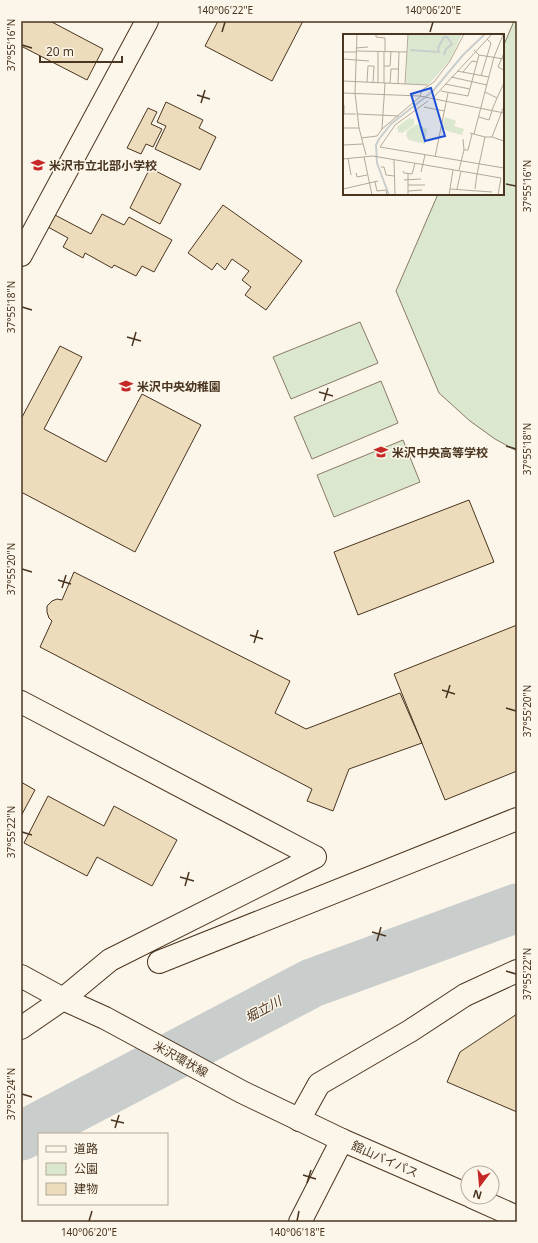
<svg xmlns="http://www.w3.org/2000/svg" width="538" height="1243" font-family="'Noto Sans','Noto Sans JP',sans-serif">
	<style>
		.green { fill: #dce7d0; stroke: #887966 }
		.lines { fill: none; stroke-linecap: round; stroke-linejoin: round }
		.river { stroke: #c9cecd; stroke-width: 49 }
		.building { fill: #ecdcbc; stroke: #4a3520 }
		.street-casing { stroke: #4a3520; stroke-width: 24 }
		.secondary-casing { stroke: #4a3520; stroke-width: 24 }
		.highway-casing { stroke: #4a3520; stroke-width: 24 }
		.street { stroke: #fbf6e9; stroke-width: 22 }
		.secondary { stroke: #fbf6e9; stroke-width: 22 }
		.highway { stroke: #fbf6e9; stroke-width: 22 }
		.ticks { fill: none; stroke: #4a3520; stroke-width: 1.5 }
		.labels { text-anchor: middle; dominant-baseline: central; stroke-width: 3; stroke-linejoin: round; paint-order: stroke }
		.poi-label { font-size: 12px; font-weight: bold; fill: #4a3520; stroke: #fbf6e9; text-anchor: start }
		.street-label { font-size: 12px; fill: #4a3520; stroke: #fbf6e9 }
		.water-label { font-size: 13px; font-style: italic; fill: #4a3520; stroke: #fbf6e9 }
		.inset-river { fill: none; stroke: #c9cecd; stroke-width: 2 }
		.inset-road { fill: none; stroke: #b4a999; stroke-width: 1 }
		.view { fill: #1d4ed8; fill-opacity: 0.15; stroke: #1d4ed8; stroke-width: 2 }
		.inset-edge { fill: none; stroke: #4a3520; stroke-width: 2 }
		.neatline { fill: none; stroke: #4a3520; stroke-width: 1.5 }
		.ticks-label { font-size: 10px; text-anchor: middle; fill: #4a3520 }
	</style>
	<rect width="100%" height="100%" fill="#fbf6e9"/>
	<!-- green -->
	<path class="green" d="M 514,21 L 517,21 L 517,451 L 495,439 L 470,421 L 439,393 L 396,291 L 438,194 L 503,194 L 503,47 Z
		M 360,322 L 378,363 L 291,399 L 273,357 Z
		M 381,381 L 398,423 L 312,459 L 294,417 Z
		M 403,440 L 420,482 L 334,517 L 317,475 Z"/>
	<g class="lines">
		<!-- river -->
		<path class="river" d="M 21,1136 L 312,983 L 517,908"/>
	</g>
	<!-- building -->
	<path class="building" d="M 21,21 L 50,21 L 103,49 L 87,80 L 21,46 Z
		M 218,21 L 303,21 L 272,81 L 205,46 Z
		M 166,102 L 203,120 L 199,128 L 216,137 L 200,170 L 155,149 L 166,126 L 157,122 Z
		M 148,108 L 157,112 L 151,124 L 162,129 L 153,147 L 146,144 L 141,154 L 127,148 Z
		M 150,168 L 181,184 L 160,224 L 130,208 Z
		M 223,205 L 302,261 L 266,310 L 245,295 L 251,287 L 242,280 L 249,271 L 232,259 L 225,270 L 217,263 L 212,270 L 188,253 Z
		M 102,214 L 124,225 L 129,217 L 172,240 L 154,272 L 142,266 L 136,276 L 114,265 L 112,268 L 85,253 L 83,258 L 63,247 L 68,238 L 48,227 L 55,215 L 91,234 Z
		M 60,346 L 82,357 L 44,429 L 106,462 L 142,394 L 201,425 L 135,552 L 21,492 L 21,419 Z
		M 469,500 L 494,562 L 358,615 L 334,552 Z
		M 74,572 L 290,681 L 275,713 L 306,729 L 400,693 L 422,743 L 349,769 L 333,811 L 307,801 L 312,789 L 40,647 L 52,621 L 49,618 L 47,612 L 47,606 L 52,601 L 57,599 L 62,600 Z
		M 517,625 L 517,771 L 445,800 L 394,674 Z
		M 21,782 L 35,790 L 21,816 Z
		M 48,796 L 104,826 L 114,806 L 177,840 L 152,886 L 97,857 L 87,876 L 24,843 Z
		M 517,1014 L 517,1112 L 447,1082 L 460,1052 Z"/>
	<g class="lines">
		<defs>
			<path id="street" d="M 21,255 L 147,21
				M 21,702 L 315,857
				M 159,962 L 517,819
				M 21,1028 L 63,999 L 110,960 L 315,857
				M 299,1120 L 319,1084 L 410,1031 L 465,995 L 517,971"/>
			<path id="secondary" d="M 21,976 L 63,999 L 105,1018 L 242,1092 L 342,1140"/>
			<path id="highway" d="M 472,1197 L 517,1217
				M 300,1222 L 342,1140 L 468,1195"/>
		</defs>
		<!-- street casing -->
		<use href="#street" class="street-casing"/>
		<!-- secondary casing -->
		<use href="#secondary" class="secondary-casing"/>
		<!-- highway casing -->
		<use href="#highway" class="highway-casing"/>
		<!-- street -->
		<use href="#street" class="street"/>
		<!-- secondary -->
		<use href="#secondary" class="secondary"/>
		<!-- highway -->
		<use href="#highway" class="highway"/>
	</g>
	<!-- ticks -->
	<path class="ticks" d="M 222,32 L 225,22M 430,32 L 433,22M 22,45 L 32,48M 197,95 L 210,99M 201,103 L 205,90M 506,184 L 516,186M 22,307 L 32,310M 127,337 L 141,341M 132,346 L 136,332M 319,392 L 333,396M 324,401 L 328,388M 506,446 L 516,449M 22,569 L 32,572M 58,580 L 71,584M 62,588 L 66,575M 250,635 L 263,639M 254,643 L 258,630M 442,690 L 455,694M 446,698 L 450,685M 506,708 L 516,711M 22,832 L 32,835M 180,877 L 194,881M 185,886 L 189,872M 372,932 L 386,936M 377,941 L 381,927M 506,971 L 516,974M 22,1094 L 32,1097M 111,1120 L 124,1123M 115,1128 L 119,1115M 303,1175 L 316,1179M 307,1183 L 311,1170M 89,1221 L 92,1211M 297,1221 L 299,1211"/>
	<!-- icons -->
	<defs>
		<symbol id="school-bare" viewBox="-9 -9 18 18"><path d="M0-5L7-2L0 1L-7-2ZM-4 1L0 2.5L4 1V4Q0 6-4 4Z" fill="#c62828" stroke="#fbf6e9" stroke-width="2.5" paint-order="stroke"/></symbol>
	</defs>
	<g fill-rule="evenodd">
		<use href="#school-bare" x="28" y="155" width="20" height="20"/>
		<use href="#school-bare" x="116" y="376" width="20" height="20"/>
		<use href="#school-bare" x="371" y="442" width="20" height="20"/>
	</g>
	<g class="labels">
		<!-- poi labels -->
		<g class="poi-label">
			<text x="49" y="165">米沢市立北部小学校</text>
			<text x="137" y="386">米沢中央幼稚園</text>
			<text x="392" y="452">米沢中央高等学校</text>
		</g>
		<!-- street labels -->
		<g class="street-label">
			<text transform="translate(181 1059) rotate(29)">米沢環状線</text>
			<text transform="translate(385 1159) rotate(24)">舘山バイパス</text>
		</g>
		<!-- water labels -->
		<g class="water-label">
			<text transform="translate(263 1009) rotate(-28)">堀立川</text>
		</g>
	</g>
	<!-- overview -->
	<g transform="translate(343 34)">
		<rect width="161" height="161" fill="#fbf6e9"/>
		<path d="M 65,0 L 119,0 L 107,26 L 86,50 L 63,50 ZM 102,83 L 113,87 L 111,92 L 121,95 L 119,101 L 104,97 L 99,93 ZM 66,84 L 71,85 L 71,91 L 59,99 L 55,98 L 54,93 ZM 74,90 L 84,95 L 82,110 L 66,106 L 63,102 L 64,97 Z" fill="#dce7d0"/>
		<path class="inset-river" d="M 67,16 L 96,18 L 95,14 L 101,3 L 104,3 L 109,10 L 103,15 L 101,21M 46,161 L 34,129 L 33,111 L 36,105 L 48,90 L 90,57 L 120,21 L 142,0"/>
		<path class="inset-road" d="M 14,0 L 12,59 L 16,94 L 23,121M 33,0 L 33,3 L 42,4 L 42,17M 13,14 L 25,13M 131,16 L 136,21 L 161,25M 14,17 L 64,18M 0,18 L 13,18M 161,19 L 155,33 L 161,36M 0,25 L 26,27M 41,32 L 47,32 L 48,17M 114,37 L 146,43M 120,38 L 129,27 L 134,28M 138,42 L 148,9 L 144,5M 108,43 L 144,51M 0,47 L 85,51M 24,48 L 25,32 L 31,32 L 30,49M 35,49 L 35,17M 41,49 L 41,17M 47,49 L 48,35 L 55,35M 55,50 L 56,18M 62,50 L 65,0M 102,50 L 127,55M 98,57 L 125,62 L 136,21M 142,58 L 154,64 L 149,76M 0,59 L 77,62 L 79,56 L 91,48 L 107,27 L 121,0M 77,62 L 161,79M 154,64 L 161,49M 89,65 L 149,0M 85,67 L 52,91 L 37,113 L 161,134M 1,71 L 1,80 L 13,80M 81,73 L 101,77M 14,80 L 56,82M 136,83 L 146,86 L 149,77M 0,94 L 16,94M 39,95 L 42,49M 127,99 L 142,103M 131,100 L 151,23 L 160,1M 149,103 L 161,107M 18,104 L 34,102 L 39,95 L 78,62M 0,111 L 20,110M 121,116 L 125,116 L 129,100M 21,123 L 29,161M 92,123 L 105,59M 5,124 L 8,141M 0,125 L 30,122 L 158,144 L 155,161M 51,126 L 52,161M 38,133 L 41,133 L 43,141 L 51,142M 116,136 L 121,116 L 120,105M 60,137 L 61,139 L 69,140 L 72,129M 78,138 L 82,121M 13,139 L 14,143 L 24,141M 134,140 L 142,103 L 149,103 L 161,72M 61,146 L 78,145M 32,148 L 34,157 L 43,156 L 44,161M 65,151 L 82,151M 0,155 L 35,147M 107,155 L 149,158M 114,155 L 118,137M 132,155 L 134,140M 65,157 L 79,156M 65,161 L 65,140M 106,161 L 110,136"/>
		<path class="view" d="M 88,54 L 102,102 L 82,107 L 68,60 Z"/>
		<rect width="161" height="161" class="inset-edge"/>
	</g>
	<!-- border -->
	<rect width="538" height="1243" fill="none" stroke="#fbf6e9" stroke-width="44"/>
	<!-- legend -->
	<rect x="38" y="1133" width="130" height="72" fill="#fbf6e9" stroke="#b4a999"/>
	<rect x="46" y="1146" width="20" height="6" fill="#fbf6e9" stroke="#b4a999"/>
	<text x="74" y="1153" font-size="12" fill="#4a3520">道路</text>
	<rect x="46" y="1163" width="20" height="12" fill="#dce7d0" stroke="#b4a999"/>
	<text x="74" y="1173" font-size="12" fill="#4a3520">公園</text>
	<rect x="46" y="1183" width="20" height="12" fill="#ecdcbc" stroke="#b4a999"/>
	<text x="74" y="1193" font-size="12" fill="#4a3520">建物</text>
	<!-- north arrow -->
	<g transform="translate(480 1185) rotate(196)"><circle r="19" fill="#fbf6e9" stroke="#b4a999"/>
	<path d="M0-3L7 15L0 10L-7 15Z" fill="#c62828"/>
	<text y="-6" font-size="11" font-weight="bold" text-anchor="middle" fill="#4a3520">N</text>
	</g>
	<!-- scale -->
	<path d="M40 56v6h82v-6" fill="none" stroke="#4a3520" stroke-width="2"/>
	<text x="46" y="56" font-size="12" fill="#4a3520" stroke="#fbf6e9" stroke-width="3" paint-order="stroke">20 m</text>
	<rect x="22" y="22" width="494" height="1199" class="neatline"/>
	<g class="ticks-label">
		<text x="225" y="14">140°06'22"E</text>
		<text x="433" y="14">140°06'20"E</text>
		<text transform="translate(11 45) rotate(-90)" y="4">37°55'16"N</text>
		<text transform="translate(527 186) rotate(-90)" y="4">37°55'16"N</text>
		<text transform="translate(11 307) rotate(-90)" y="4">37°55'18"N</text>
		<text transform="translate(527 449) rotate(-90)" y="4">37°55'18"N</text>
		<text transform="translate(11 569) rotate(-90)" y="4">37°55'20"N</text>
		<text transform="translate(527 711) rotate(-90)" y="4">37°55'20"N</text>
		<text transform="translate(11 832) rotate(-90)" y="4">37°55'22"N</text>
		<text transform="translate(527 974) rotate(-90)" y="4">37°55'22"N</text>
		<text transform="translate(11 1094) rotate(-90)" y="4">37°55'24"N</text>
		<text x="89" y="1236">140°06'20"E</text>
		<text x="297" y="1236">140°06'18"E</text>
	</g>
</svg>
